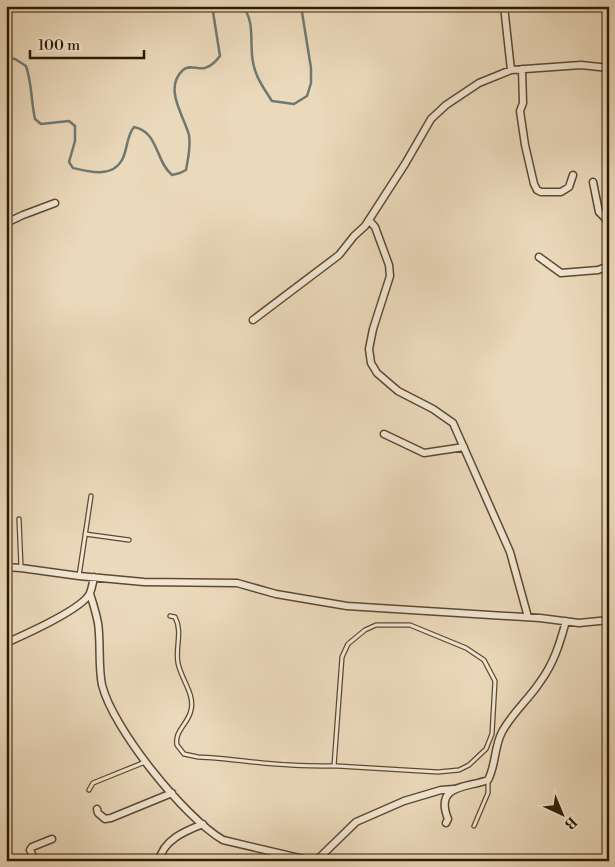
<svg xmlns="http://www.w3.org/2000/svg" width="615" height="867" font-family="'Libre Bodoni',serif">
	<style>
		.lines { fill: none; stroke-linecap: round; stroke-linejoin: round }
		.stream { stroke: #6f7971; stroke-width: 2.5 }
		.service-casing { stroke: #5c4a32; stroke-width: 5.5 }
		.minor-casing { stroke: #5c4a32; stroke-width: 9 }
		.service { stroke: #f2e6d3; stroke-width: 3 }
		.minor { stroke: #f2e6d3; stroke-width: 6 }
	</style>
	<rect width="100%" height="100%" fill="#ebd9bb"/>
	<filter id="stains"><feTurbulence type="fractalNoise" baseFrequency=".004" numOctaves="4"/><feColorMatrix values="0 0 0 0 .2 0 0 0 0 .09 0 0 0 0 .02 0 0 0 .5 -.17"/></filter>
	<radialGradient id="worn" r=".72"><stop offset=".6" stop-color="#630" stop-opacity="0"/><stop offset="1" stop-color="#630" stop-opacity=".3"/></radialGradient>
	<g class="lines">
		<!-- stream -->
		<path class="stream" d="M 242,6 C 256,21 249,44 253,62 C 255,76 264,89 272,101 L 294,104 L 307,96 L 311,83 L 311,68 L 301,6
			M 363,6 L 373,6
			M 6,57 L 15,59 L 26,66 C 32,83 31,101 35,119 L 41,124 L 69,121 L 75,126 L 75,141 L 69,162 L 73,168 C 89,172 112,178 122,160 C 128,149 126,137 134,127 C 159,132 155,161 172,175 L 180,173 L 186,170 C 188,158 191,147 189,135 C 184,116 163,88 183,70 C 189,64 198,70 205,68 C 212,66 216,61 220,56 L 213,12 L 216,6"/>
		<defs>
			<path id="service" d="M 19,519 L 21,567
				M 85,534 L 129,540
				M 79,576 L 91,496
				M 170,616 L 175,617 C 183,632 175,647 178,663 C 181,679 195,694 191,710 C 189,723 174,731 177,745 L 184,754 L 198,757 C 229,758 260,764 291,765 C 306,766 322,766 337,766 L 438,772 L 459,770 L 469,765 L 486,749 L 492,734 L 495,681 L 484,660 L 466,648 L 410,625 L 376,625 L 365,630 L 348,644 L 342,657 L 334,766
				M 89,790 L 93,783 L 145,762
				M 474,826 L 488,793 L 488,781"/>
			<path id="minor" d="M 504,6 L 511,70
				M 522,69 L 523,103 L 520,111 L 525,145 L 534,184 L 537,190 L 541,192 L 561,192 L 569,187 L 573,175
				M 593,182 L 599,212 L 609,222
				M 369,220 L 375,227 L 389,265 L 390,276 L 373,329 L 369,349 L 371,363 L 377,373 L 398,391 L 433,409 L 453,423 L 510,552 L 528,617
				M 6,223 L 23,215 L 55,203
				M 539,257 L 561,273 L 598,270 L 609,266
				M 253,320 L 339,255 L 354,236 L 365,226 L 405,164 L 431,119 L 446,105 L 479,83 L 511,70 L 581,65 L 609,68
				M 384,434 L 424,453 L 464,447
				M 6,567 L 21,568 L 79,576 L 144,582 L 237,583 L 276,594 L 347,606 L 540,618 L 579,623 L 609,620
				M 90,594 C 93,603 96,613 98,623 C 101,643 98,665 102,685 C 113,729 184,817 223,840 L 312,861
				M 6,643 C 24,635 83,609 90,593 C 92,588 93,582 94,577
				M 97,809 L 98,813 L 105,819 L 111,818 L 172,793
				M 446,823 L 448,819 C 434,784 467,788 488,780 C 496,765 494,747 502,732 C 512,713 529,699 540,682 C 554,663 560,643 566,621
				M 35,861 L 30,850 L 32,847 L 52,839
				M 159,861 C 163,840 185,831 203,824
				M 316,861 L 356,822 L 404,801 L 441,790 L 454,789"/>
		</defs>
		<!-- service casing -->
		<use href="#service" class="service-casing"/>
		<!-- minor casing -->
		<use href="#minor" class="minor-casing"/>
		<!-- service -->
		<use href="#service" class="service"/>
		<!-- minor -->
		<use href="#minor" class="minor"/>
	</g>
	<!-- margin -->
	<rect width="615" height="867" fill="none" stroke="#ebd9bb" stroke-width="25"/>
	<rect x="8" y="8" width="600" height="852" fill="none" stroke="#2c1b04" stroke-width="2.5"/>
	<rect x="12" y="12" width="590" height="842" fill="none" stroke="#2c1b04"/>
	<!-- north arrow -->
	<g transform="translate(562 814) rotate(136)" stroke="#f2e6d3" stroke-width="4" paint-order="stroke">
	<path d="M0-4L9 19L0 12L-9 19Z" fill="#2c1b04"/>
	<text y="-8" font-size="14" font-weight="bold" text-anchor="middle" fill="#2c1b04">B</text>
	</g>
	<!-- scale -->
	<path d="M30 50v8h114v-8" fill="none" stroke="#2c1b04" stroke-width="2.5"/>
	<text x="38" y="50" font-size="15" fill="#2c1b04" stroke="#f2e6d3" stroke-width="4" paint-order="stroke">100 m</text>
	<rect width="100%" height="100%" filter="url(#stains)"/>
	<rect width="100%" height="100%" fill="url(#worn)"/>
</svg>
